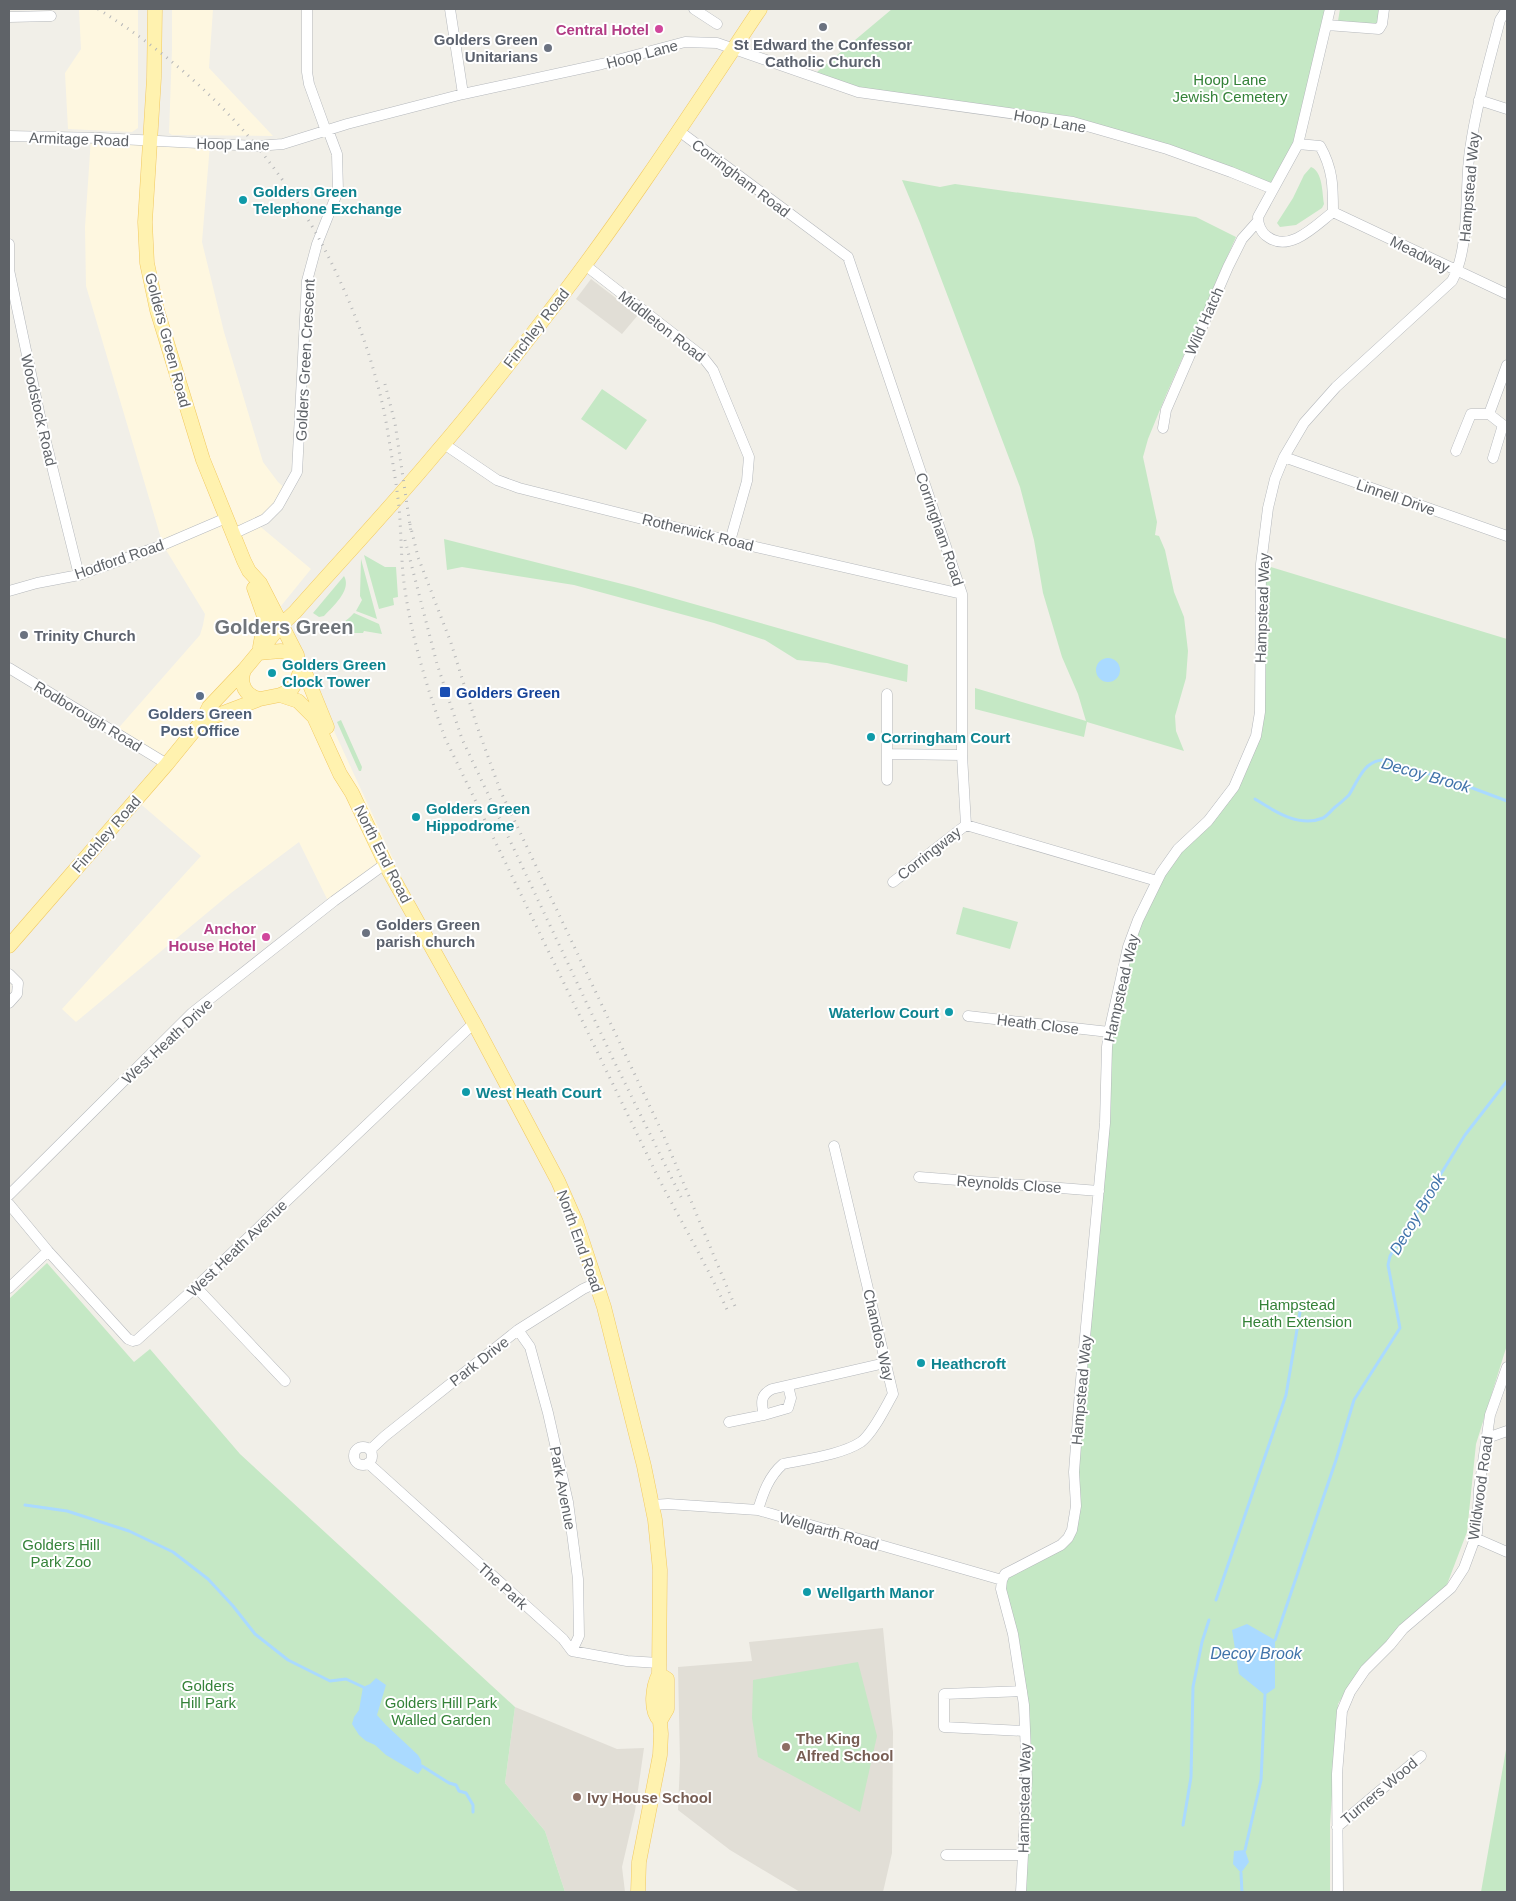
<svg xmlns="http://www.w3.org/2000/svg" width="1516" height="1901" font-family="Arial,sans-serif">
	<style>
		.commercial { fill: #fef7e0 }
		.education { fill: #e1ded6 }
		.green { fill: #c5e8c5 }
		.water { fill: #aadaff }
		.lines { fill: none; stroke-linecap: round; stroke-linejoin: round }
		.stream { stroke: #aadaff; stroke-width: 3 }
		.minor-casing { stroke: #b5b8bc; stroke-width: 11 }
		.major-casing { stroke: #f2c960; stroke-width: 15 }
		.minor { stroke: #fff; stroke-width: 10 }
		.major { stroke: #fff2af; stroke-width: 14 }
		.rail { stroke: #b6b7b8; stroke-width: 3; stroke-dasharray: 1 6; stroke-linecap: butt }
		.worship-dot { fill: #6b7280; stroke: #fff; stroke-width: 2 }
		.hotel-dot { fill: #d1479c; stroke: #fff; stroke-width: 2 }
		.culture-dot { fill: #0f9aa8; stroke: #fff; stroke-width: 2 }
		.transit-dot { fill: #1a4fb4; stroke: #fff; stroke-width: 2 }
		.service-dot { fill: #5c6f8a; stroke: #fff; stroke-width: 2 }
		.education-dot { fill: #8d6e63; stroke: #fff; stroke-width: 2 }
		.labels { text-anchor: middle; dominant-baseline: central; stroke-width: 4; stroke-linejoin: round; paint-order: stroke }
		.hotel-label { font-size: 15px; font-weight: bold; fill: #b23c85; stroke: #fff; text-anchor: end }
		.worship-label { font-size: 15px; font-weight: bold; fill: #5b616d; stroke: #fff; text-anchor: start }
		.street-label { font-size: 15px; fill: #5f6368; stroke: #fff }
		.park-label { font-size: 15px; fill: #348238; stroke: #fff }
		.culture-label { font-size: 15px; font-weight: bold; fill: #0d838f; stroke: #fff; text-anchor: start }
		.transit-label { font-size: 15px; font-weight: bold; fill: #164399; stroke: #fff; text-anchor: start }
		.service-label { font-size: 15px; font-weight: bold; fill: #4e5e75; stroke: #fff }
		.education-label { font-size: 15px; font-weight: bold; fill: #785e54; stroke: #fff; text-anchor: start }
		.water-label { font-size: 16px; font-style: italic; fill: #4174aa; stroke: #fff }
		.district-label { font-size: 20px; font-weight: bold; fill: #70757a; stroke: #fff }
	</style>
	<rect width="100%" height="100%" fill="#f1efe8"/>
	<!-- commercial -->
	<path class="commercial" d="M 79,9 L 138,9 L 138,128 L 132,132 L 68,129 L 65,73 L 81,49 Z
		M 172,9 L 213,9 L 209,68 L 273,136 L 172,135 L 169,133 L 172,49 Z
		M 91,138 L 210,144 L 202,242 L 224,332 L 263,462 L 278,482 L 289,492 L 256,523 L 311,569 L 281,606 L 312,683 L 393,859 L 330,905 L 299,842 L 231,893 L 76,1022 L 62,1009 L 201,856 L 136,800 L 167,764 L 115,732 L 200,635 L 203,625 L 205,614 L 163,545 L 86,286 L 85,227 Z"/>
	<!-- education -->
	<path class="education" d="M 591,279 L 638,315 L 622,334 L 576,299 Z
		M 883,1628 L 893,1732 L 892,1853 L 883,1892 L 800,1892 L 730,1850 L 678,1810 L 680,1762 L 678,1667 L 752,1661 L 749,1642 Z
		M 515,1707 L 617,1749 L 644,1748 L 635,1811 L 622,1867 L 625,1892 L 565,1892 L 545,1831 L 505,1783 Z"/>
	<!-- green -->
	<path class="green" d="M 892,9 L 1327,9 L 1298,144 L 1273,189 L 1073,122 L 928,103 L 811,77 Z
		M 1340,9 L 1382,9 L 1376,25 L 1338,21 Z
		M 1311,167 C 1323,172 1322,193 1324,204 L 1322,208 L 1296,225 L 1280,227 L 1277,223 L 1293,198 L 1304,175 Z
		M 902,180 L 940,187 L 955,184 L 1196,217 L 1236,237 L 1166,395 L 1148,439 L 1143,457 L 1157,522 L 1155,535 L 1159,536 L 1165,550 L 1174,592 L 1184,617 L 1188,651 L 1186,678 L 1175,716 L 1176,731 L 1184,751 L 1087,722 L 1084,737 L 975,709 L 975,688 L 1086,721 L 1078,694 L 1062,657 L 1043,593 L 1034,540 L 1020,487 L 920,223 Z
		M 602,389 L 647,420 L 626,450 L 581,419 Z
		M 444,539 L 634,587 L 908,665 L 907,682 L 827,663 L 797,660 L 765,640 L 714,623 L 574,585 L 462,567 L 447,570 Z
		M 364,555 L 385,567 L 396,567 L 398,597 L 393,598 L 394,605 L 379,609 Z
		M 361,559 L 377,619 L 356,611 L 362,600 L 360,596 Z
		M 1261,564 L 1507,639 L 1507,1345 L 1476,1444 L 1467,1532 L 1446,1587 L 1354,1678 L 1338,1704 L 1330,1825 L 1330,1892 L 1019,1892 L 1025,1731 L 1002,1580 L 1039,1556 L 1072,1530 L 1109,1032 L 1128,947 L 1157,881 L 1230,794 L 1260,712 Z
		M 344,576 C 352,590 333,606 324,616 L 319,617 L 313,613 Z
		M 354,613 L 379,624 L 382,634 L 364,631 L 363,633 L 328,633 C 337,626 346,622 354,613 Z
		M 341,720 L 362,767 L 361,771 L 359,771 L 337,722 Z
		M 963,907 L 1018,922 L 1010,949 L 956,934 Z
		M 47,1263 L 134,1362 L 150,1349 L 240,1454 L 515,1707 L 505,1783 L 545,1831 L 565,1892 L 9,1892 L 9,1299 Z
		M 858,1662 L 877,1736 L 860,1812 L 758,1757 L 752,1718 L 753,1680 Z
		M 1507,1744 L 1507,1892 L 1481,1892 Z"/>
	<!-- water -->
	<path class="water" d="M1096 670a12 12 0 1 1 24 0a12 12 0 1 1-24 0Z
		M 1247,1624 L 1275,1640 L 1275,1688 L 1265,1695 L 1239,1674 L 1232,1630 Z
		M 376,1678 L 386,1685 L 377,1715 L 386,1725 L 418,1755 L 421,1760 L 422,1769 L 418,1774 L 386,1755 L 375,1745 L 366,1741 L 359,1735 L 352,1724 L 354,1717 L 359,1710 L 363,1687 L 370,1684 Z
		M 1245,1850 L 1249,1862 L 1241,1873 L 1233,1864 L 1234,1851 Z"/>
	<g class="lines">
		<!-- stream -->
		<path class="stream" d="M 1255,799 C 1274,811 1299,828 1323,818 C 1327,816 1331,811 1334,808 C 1339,804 1345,799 1349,795 C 1358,781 1363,762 1382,760 L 1459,783 L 1507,801
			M 25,1505 L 67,1511 L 129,1531 L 173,1552 L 208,1579 L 233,1606 L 255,1634 L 288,1660 L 330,1681 L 346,1679 L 363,1687
			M 1216,1600 L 1286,1395 L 1300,1312
			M 1275,1640 L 1336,1460 L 1354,1400 L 1400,1328 L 1388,1265 L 1390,1256 L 1465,1135 L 1507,1081
			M 422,1766 L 449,1783 L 456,1785 L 459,1791 L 466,1793 L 473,1805 L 473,1812
			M 1183,1825 L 1191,1777 L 1193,1687 L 1202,1642 L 1209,1620
			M 1245,1850 L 1261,1780 L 1265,1695
			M 1241,1873 L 1242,1892"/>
		<defs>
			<path id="minor" d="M 307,9 L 307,72 L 309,84 L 326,131
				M 450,9 L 463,94
				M 694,9 L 717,24
				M 9,17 L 51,16
				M 1327,25 L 1379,29 L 1382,24 L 1384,9
				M 1479,100 L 1507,109
				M 679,131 L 848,257 L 962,594 L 962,755 L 966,825 L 1157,881
				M 9,136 L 100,138 L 257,146 L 283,144 L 347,124 L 463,94 L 602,64 L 685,42 L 717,43 L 858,92 L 1073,122 L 1167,149 L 1231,172 L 1273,189
				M 1298,144 L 1320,146 C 1333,169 1333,186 1333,212 C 1316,225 1290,253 1268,237 C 1261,233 1258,224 1258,217 Z
				M 1298,144 L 1330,9
				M 1333,212 L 1507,294
				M 9,244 L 9,270 L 42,426 L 79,575
				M 585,265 L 702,356 L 713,370 L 749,457 L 747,481 L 730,541
				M 1489,414 L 1507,365
				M 1163,428 L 1166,410 L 1228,267 L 1242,239 L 1258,221
				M 444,444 L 497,480 L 519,488 L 730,541 L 962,594
				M 1456,451 L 1471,414 L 1489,414 L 1503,425 L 1493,458
				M 1284,457 L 1507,536
				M 233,534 L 265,519 L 278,506 L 297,472 L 307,281 L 317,244 L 338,191 L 337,154 L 328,130
				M 9,591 L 37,583 L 79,575 L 163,545 L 226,518
				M 9,668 L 167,764
				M 887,754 L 962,755
				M 887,780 L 887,694
				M 893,882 L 966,825
				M 9,974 L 18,983 L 17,994 L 9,1003
				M 968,1016 L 1109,1032
				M 919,1177 L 1099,1191
				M 9,1195 L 192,1013 L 334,901 L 385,864
				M 9,1204 L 48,1251 L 128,1339 L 133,1341 L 137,1340 L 196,1287 L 474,1023
				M 196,1287 L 285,1381
				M 9,1288 L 48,1251
				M 518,1330 L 530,1347 L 548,1413 L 568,1502 L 578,1579 L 579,1636 L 572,1651
				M 788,1386 L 791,1398 L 788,1408 L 764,1415 C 761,1403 760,1395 772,1389 L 885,1363
				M 729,1422 L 764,1415
				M 1487,1438 L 1507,1431
				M354 1456a9 9 0 1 1 18 0a9 9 0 1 1-18 0Z
				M 370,1450 L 385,1436 L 518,1330 L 583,1289 L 596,1283
				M 368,1463 L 563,1639 L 572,1651 L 627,1661 L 659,1663
				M 652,1505 L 668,1504 L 758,1510 L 1002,1580
				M 758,1510 C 763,1493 769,1476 783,1464 C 806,1459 841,1455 861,1442 C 873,1433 885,1408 893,1394 L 834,1146
				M 1475,1538 L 1507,1552
				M 1022,1691 L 944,1694 L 944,1727 L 1025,1731
				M 1337,1827 L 1421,1756
				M 946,1855 L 1023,1855
				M 1021,1892 L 1027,1779 L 1024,1705 L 1013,1634 L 1001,1589 L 1002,1580 L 1005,1574 L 1061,1545 L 1068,1538 L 1072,1530 L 1076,1506 L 1074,1472 L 1080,1391 L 1105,1123 L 1107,1047 L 1109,1032 L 1128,947 L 1138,920 L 1161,873 L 1178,849 L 1208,821 L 1234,787 L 1256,736 L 1260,712 L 1261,564 L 1268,508 L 1275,479 L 1284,457 L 1304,423 L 1336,387 L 1452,281 C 1471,246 1464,190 1470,150 C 1476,106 1489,63 1500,20 L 1507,9
				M 1338,1892 L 1337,1774 L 1342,1711 L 1350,1692 L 1365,1670 L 1390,1645 L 1403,1629 L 1451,1588 L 1464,1568 L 1477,1533 L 1479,1489 L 1490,1415 L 1507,1367"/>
			<path id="major" d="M 155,9 L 154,78 L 145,222 L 147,263 L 157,310 L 203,460 L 244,561 L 249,571 L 260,583 L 297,655 L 300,672 L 296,682 L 291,690 L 280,695 L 260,699 L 202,721
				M 254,588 L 265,619 L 260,647
				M 258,653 L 281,651 L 297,655
				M 301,663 L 327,727
				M 244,670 C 239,684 245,696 260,699
				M 280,695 L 298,701 L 314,717 L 340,774 L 352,793 L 389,871 L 474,1023 L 558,1181 L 576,1222 L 604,1307 L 644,1466 L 655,1520 L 660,1570 L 659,1674 C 653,1686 649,1710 660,1721 L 661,1734 L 660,1755 L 639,1862 L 638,1892
				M 9,946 L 167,764 L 202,721 L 209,707 L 244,670 L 282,624 L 295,612 C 342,559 390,508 435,454 C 475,408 513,359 550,311 C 625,214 692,111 760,9
				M 659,1674 L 667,1679 L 667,1709 L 660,1721"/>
		</defs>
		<!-- minor casing -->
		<use href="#minor" class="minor-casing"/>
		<!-- major casing -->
		<use href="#major" class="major-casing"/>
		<!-- minor -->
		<use href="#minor" class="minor"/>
		<!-- major -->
		<use href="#major" class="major"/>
		<!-- rail -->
		<path class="rail" d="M 98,9 C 207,77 288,165 341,283 C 362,329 378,377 387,427 C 391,453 396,480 399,507 C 401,529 401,552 403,574 C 409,630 426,685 445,738 L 657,1175 C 681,1222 708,1267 729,1314
			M 385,384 L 395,423 L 411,532
			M 410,524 L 418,557 L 451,643 L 477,726 L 500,790 L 663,1134 L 737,1311
			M 405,540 L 437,664 L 462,739 L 614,1061 L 681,1197"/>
	</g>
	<!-- markers -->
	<g class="worship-dot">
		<circle cx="823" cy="27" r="5"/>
		<circle cx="548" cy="48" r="5"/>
		<circle cx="24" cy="635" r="5"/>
		<circle cx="366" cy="933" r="5"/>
	</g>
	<g class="hotel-dot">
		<circle cx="659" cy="29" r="5"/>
		<circle cx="266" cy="937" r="5"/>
	</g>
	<g class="culture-dot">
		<circle cx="243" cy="200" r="5"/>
		<circle cx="272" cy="673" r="5"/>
		<circle cx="871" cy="737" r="5"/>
		<circle cx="416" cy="817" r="5"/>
		<circle cx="949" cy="1012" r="5"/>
		<circle cx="466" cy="1092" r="5"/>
		<circle cx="921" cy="1363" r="5"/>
		<circle cx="807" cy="1592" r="5"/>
	</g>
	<rect class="transit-dot" x="439" y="686" width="12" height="12" rx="2.5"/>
	<circle class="service-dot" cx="200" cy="696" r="5"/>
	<g class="education-dot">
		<circle cx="786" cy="1747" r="5"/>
		<circle cx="577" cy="1797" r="5"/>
	</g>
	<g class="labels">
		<!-- hotel labels -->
		<g class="hotel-label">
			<text x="649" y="29">Central Hotel</text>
			<text x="256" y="928">Anchor<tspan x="256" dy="17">House Hotel</tspan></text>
		</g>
		<!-- worship labels -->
		<g class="worship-label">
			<text x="538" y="39" text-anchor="end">Golders Green<tspan x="538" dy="17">Unitarians</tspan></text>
			<text x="823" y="44" text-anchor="middle">St Edward the Confessor<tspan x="823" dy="17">Catholic Church</tspan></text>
			<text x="34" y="635">Trinity Church</text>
			<text x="376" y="924">Golders Green<tspan x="376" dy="17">parish church</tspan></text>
		</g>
		<!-- street labels -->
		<g class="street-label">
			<text transform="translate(642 54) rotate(-15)">Hoop Lane</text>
			<text transform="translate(1050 121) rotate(10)">Hoop Lane</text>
			<text transform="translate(79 139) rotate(2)">Armitage Road</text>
			<text transform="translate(233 144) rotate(1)">Hoop Lane</text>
			<text transform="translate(741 178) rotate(37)">Corringham Road</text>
			<text transform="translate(1469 187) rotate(-85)">Hampstead Way</text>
			<text transform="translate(1420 254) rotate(26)">Meadway</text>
			<text transform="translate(1204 321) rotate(-66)">Wild Hatch</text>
			<text transform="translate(662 326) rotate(38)">Middleton Road</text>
			<text transform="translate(536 328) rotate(-52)">Finchley Road</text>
			<text transform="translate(168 340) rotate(75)">Golders Green Road</text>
			<text transform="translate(305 360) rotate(-87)">Golders Green Crescent</text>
			<text transform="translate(39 410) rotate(77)">Woodstock Road</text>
			<text transform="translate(1396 497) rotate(19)">Linnell Drive</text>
			<text transform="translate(940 529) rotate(71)">Corringham Road</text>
			<text transform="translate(698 532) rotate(14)">Rotherwick Road</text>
			<text transform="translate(119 559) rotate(-19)">Hodford Road</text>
			<text transform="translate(1262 608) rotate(-88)">Hampstead Way</text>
			<text transform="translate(88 716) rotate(31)">Rodborough Road</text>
			<text transform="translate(106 834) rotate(-49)">Finchley Road</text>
			<text transform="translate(929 853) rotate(-38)">Corringway</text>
			<text transform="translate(383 854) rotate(63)">North End Road</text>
			<text transform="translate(1121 988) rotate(-77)">Hampstead Way</text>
			<text transform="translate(1038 1024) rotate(7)">Heath Close</text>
			<text transform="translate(167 1041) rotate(-43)">West Heath Drive</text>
			<text transform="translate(1009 1184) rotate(4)">Reynolds Close</text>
			<text transform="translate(580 1241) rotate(70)">North End Road</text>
			<text transform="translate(237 1248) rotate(-44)">West Heath Avenue</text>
			<text transform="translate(879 1335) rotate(77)">Chandos Way</text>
			<text transform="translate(479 1361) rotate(-38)">Park Drive</text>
			<text transform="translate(1081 1390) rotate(-85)">Hampstead Way</text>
			<text transform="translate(563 1488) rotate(79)">Park Avenue</text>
			<text transform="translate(1480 1488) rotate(-82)">Wildwood Road</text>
			<text transform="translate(829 1531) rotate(16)">Wellgarth Road</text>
			<text transform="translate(503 1586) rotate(42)">The Park</text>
			<text transform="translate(1379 1791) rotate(-40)">Turners Wood</text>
			<text transform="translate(1024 1798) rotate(-89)">Hampstead Way</text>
		</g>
		<!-- park labels -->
		<g class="park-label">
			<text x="1230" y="79">Hoop Lane<tspan x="1230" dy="17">Jewish Cemetery</tspan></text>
			<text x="1297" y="1304">Hampstead<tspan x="1297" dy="17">Heath Extension</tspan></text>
			<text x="61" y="1544">Golders Hill<tspan x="61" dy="17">Park Zoo</tspan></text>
			<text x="208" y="1685">Golders<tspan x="208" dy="17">Hill Park</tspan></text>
			<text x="441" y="1702">Golders Hill Park<tspan x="441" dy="17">Walled Garden</tspan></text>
		</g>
		<!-- culture labels -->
		<g class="culture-label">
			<text x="253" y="191">Golders Green<tspan x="253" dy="17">Telephone Exchange</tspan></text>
			<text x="282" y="664">Golders Green<tspan x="282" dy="17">Clock Tower</tspan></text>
			<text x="881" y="737">Corringham Court</text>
			<text x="426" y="808">Golders Green<tspan x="426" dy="17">Hippodrome</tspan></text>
			<text x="939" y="1012" text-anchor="end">Waterlow Court</text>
			<text x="476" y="1092">West Heath Court</text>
			<text x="931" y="1363">Heathcroft</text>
			<text x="817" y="1592">Wellgarth Manor</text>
		</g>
		<!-- transit labels -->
		<g class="transit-label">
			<text x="456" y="692">Golders Green</text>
		</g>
		<!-- service labels -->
		<g class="service-label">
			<text x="200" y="713">Golders Green<tspan x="200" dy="17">Post Office</tspan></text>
		</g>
		<!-- education labels -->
		<g class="education-label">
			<text x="796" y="1738">The King<tspan x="796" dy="17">Alfred School</tspan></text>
			<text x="587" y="1797">Ivy House School</text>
		</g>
		<!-- water labels -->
		<g class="water-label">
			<text transform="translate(1426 775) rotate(16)">Decoy Brook</text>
			<text transform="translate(1417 1214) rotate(-59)">Decoy Brook</text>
			<text x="1256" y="1653">Decoy Brook</text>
		</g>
		<!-- district labels -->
		<g class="district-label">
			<text x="284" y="627">Golders Green</text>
		</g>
	</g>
	<!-- border -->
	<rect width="1516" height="1901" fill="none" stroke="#5f6368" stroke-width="20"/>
</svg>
